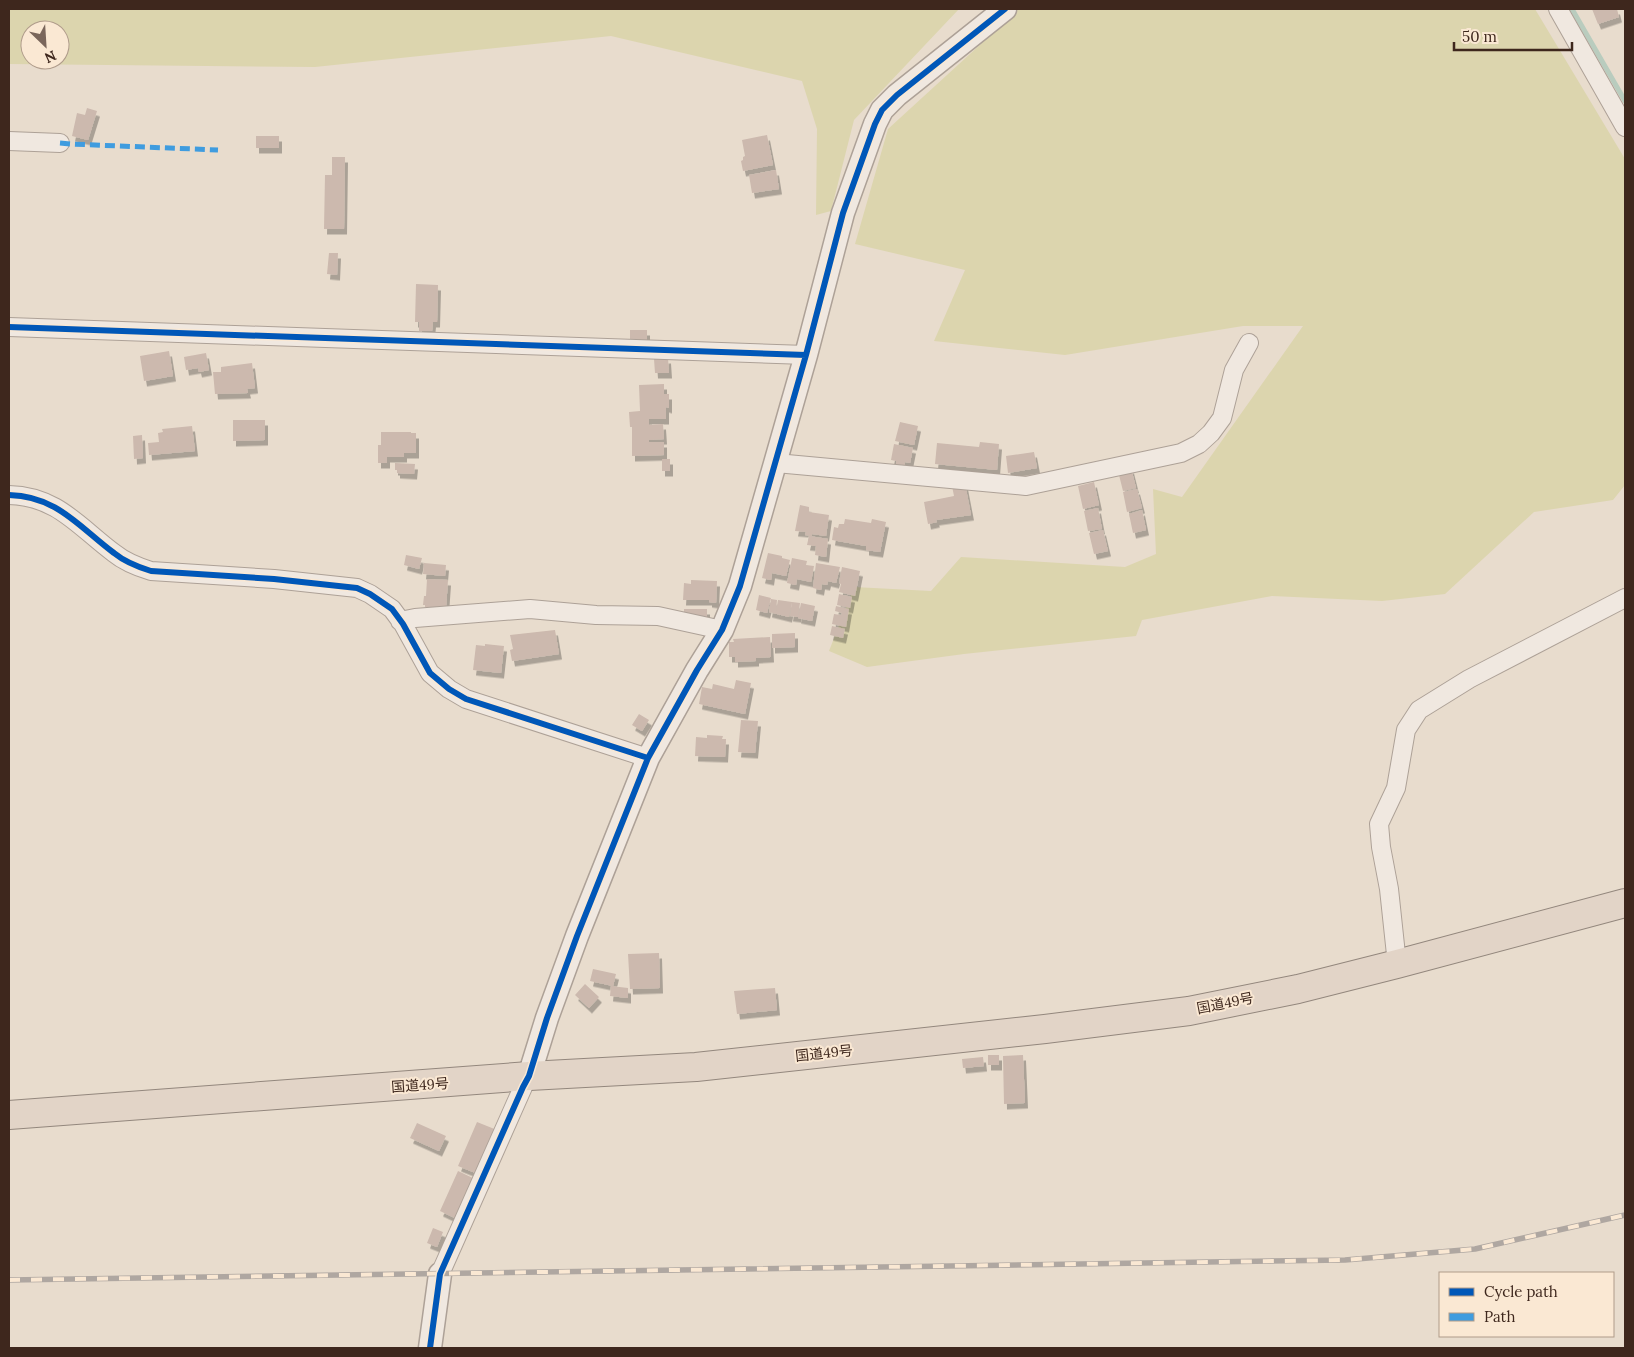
<svg xmlns="http://www.w3.org/2000/svg" width="1634" height="1357" font-family="Lora,'Noto Sans JP',serif">
	<style>
		.green { fill: #dcd5ae; fill-rule: evenodd }
		.lines { fill: none; stroke-linecap: round; stroke-linejoin: round }
		.stream { stroke: #b9ccbe; stroke-width: 5 }
		.building { fill: #ccb9ae; filter: url(#shadow) }
		.minor-casing { stroke: #ada197; stroke-width: 20 }
		.tertiary-casing { stroke: #ada197; stroke-width: 25 }
		.trunk-casing { stroke: #93877d; stroke-width: 30 }
		.minor { stroke: #f0e8e0; stroke-width: 18 }
		.tertiary { stroke: #f0e8e0; stroke-width: 22 }
		.trunk { stroke: #e2d4c7; stroke-width: 28 }
		.rail-casing { stroke: #afa7a1; stroke-width: 5.5 }
		.rail { stroke: #fae8d3; stroke-width: 4; stroke-dasharray: 11; stroke-linecap: butt }
		.quiet { stroke: #3f9cdf; stroke-width: 5; stroke-dasharray: 10 5; stroke-linecap: butt }
		.cycleway-casing { stroke: #fae8d3; stroke-width: 9 }
		.cycleway { stroke: #0057b8; stroke-width: 6 }
		.labels { text-anchor: middle; dominant-baseline: central; stroke-width: 4; stroke-linejoin: round; paint-order: stroke }
		.street-label { font-size: 14px; fill: #3e271d; stroke: #fae8d3 }
	</style>
	<defs>
		<filter id="shadow"><feDropShadow dx="3" dy="5.5" stdDeviation="0" flood-color="#0004"/></filter>
	</defs>
	<rect width="100%" height="100%" fill="#e8dccd"/>
	<!-- green -->
	<path class="green" d="M 9,9 L 959,9 L 854,120 L 831,211 L 816,215 L 817,129 L 802,81 L 611,36 L 315,67 L 9,64 ZM 30,30 L 60,30 L 60,60 L 30,60 Z
		M 1019,9 L 1535,9 L 1625,159 L 1625,485 L 1613,500 L 1534,512 L 1445,594 L 1382,601 L 1272,596 L 1142,620 L 1136,636 L 964,654 L 867,667 L 829,651 L 854,587 L 931,591 L 961,557 L 1125,567 L 1156,554 L 1153,489 L 1182,497 L 1303,326 L 1243,326 L 1065,355 L 934,341 L 965,270 L 855,244 L 888,129 Z"/>
	<g class="lines">
		<!-- stream -->
		<path class="stream" d="M 1572,9 L 1625,101"/>
	</g>
	<!-- building -->
	<path class="building" d="M 1592,9 L 1617,9 L 1619,17 L 1598,24 Z
		M 87,108 L 97,111 L 88,140 L 72,136 L 77,113 L 85,115 Z
		M 767,135 L 773,165 L 743,171 L 741,161 L 743,160 L 743,157 L 745,156 L 742,140 Z
		M 256,136 L 279,136 L 279,148 L 256,148 Z
		M 332,157 L 345,157 L 344,229 L 324,229 L 325,175 L 332,175 Z
		M 776,170 L 779,189 L 752,193 L 749,175 Z
		M 329,253 L 338,253 L 337,275 L 327,274 Z
		M 416,284 L 438,285 L 437,322 L 433,322 L 432,331 L 419,331 L 419,322 L 415,322 Z
		M 630,330 L 647,330 L 647,340 L 630,340 Z
		M 169,351 L 173,376 L 144,381 L 140,356 Z
		M 206,353 L 209,370 L 199,372 L 198,368 L 186,370 L 184,357 Z
		M 668,358 L 669,373 L 655,373 L 654,359 Z
		M 252,363 L 255,388 L 247,389 L 248,393 L 215,394 L 213,372 L 221,372 L 221,367 Z
		M 664,384 L 664,394 L 669,394 L 669,408 L 666,407 L 666,419 L 649,419 L 649,425 L 663,424 L 664,439 L 649,440 L 649,442 L 664,442 L 664,455 L 632,456 L 632,427 L 630,427 L 629,412 L 640,411 L 639,385 Z
		M 233,420 L 265,420 L 265,440 L 233,441 Z
		M 900,422 L 918,426 L 914,445 L 895,441 Z
		M 192,426 L 195,451 L 149,455 L 148,443 L 159,442 L 158,433 L 163,432 L 162,429 Z
		M 381,432 L 411,432 L 411,433 L 416,433 L 416,453 L 404,453 L 404,457 L 387,457 L 387,463 L 378,463 L 378,445 L 381,445 Z
		M 142,435 L 143,458 L 134,459 L 133,436 Z
		M 980,442 L 999,444 L 997,470 L 935,464 L 937,443 L 979,447 Z
		M 894,444 L 913,448 L 910,463 L 905,462 L 904,466 L 896,464 L 896,461 L 891,460 Z
		M 1034,452 L 1037,468 L 1008,473 L 1006,456 Z
		M 662,459 L 670,459 L 670,471 L 662,471 Z
		M 395,463 L 415,464 L 414,474 L 397,473 L 397,470 L 395,470 Z
		M 1131,468 L 1136,488 L 1123,491 L 1118,471 Z
		M 1094,482 L 1099,505 L 1083,509 L 1078,486 Z
		M 965,484 L 971,515 L 936,520 L 937,522 L 928,524 L 924,502 L 954,496 L 952,486 Z
		M 1137,489 L 1142,508 L 1127,512 L 1123,492 Z
		M 800,505 L 809,507 L 809,512 L 829,515 L 826,536 L 812,534 L 812,536 L 805,535 L 806,532 L 795,531 Z
		M 1098,508 L 1102,529 L 1088,531 L 1084,511 Z
		M 1142,510 L 1146,530 L 1133,533 L 1129,514 Z
		M 845,519 L 871,523 L 872,519 L 886,522 L 880,552 L 866,550 L 866,546 L 832,540 L 834,527 L 838,528 L 839,524 L 844,524 Z
		M 1103,530 L 1108,551 L 1094,554 L 1089,533 Z
		M 809,536 L 828,539 L 826,557 L 815,555 L 816,546 L 807,545 Z
		M 768,553 L 782,556 L 782,558 L 790,560 L 786,576 L 772,573 L 771,580 L 762,578 Z
		M 406,555 L 422,558 L 419,569 L 404,565 Z
		M 792,558 L 807,561 L 806,565 L 814,566 L 811,582 L 797,579 L 796,585 L 787,583 Z
		M 424,563 L 446,565 L 445,576 L 423,574 Z
		M 816,563 L 840,567 L 836,583 L 828,581 L 827,585 L 822,584 L 821,590 L 813,588 Z
		M 842,567 L 860,571 L 855,596 L 839,592 L 841,584 L 839,583 Z
		M 427,579 L 448,580 L 446,608 L 425,607 L 425,605 L 423,605 L 424,596 L 426,596 Z
		M 691,580 L 717,581 L 716,603 L 709,602 L 709,600 L 683,600 L 684,583 L 691,584 Z
		M 839,594 L 852,597 L 850,608 L 837,605 Z
		M 759,595 L 771,598 L 767,613 L 756,610 Z
		M 771,599 L 777,600 L 776,611 L 778,600 L 792,602 L 789,617 L 769,612 Z
		M 792,602 L 800,603 L 798,617 L 790,616 Z
		M 801,603 L 815,606 L 812,621 L 798,618 Z
		M 836,606 L 849,609 L 846,627 L 832,624 L 834,614 L 841,615 L 842,613 L 835,611 Z
		M 684,609 L 707,609 L 707,618 L 684,617 Z
		M 832,626 L 845,629 L 843,638 L 830,635 Z
		M 555,630 L 559,654 L 512,661 L 510,650 L 513,649 L 510,635 Z
		M 795,633 L 795,647 L 772,648 L 772,634 Z
		M 770,637 L 771,657 L 756,658 L 756,661 L 735,662 L 735,657 L 729,657 L 729,642 L 734,642 L 733,639 Z
		M 485,644 L 504,646 L 501,673 L 473,670 L 476,645 L 485,646 Z
		M 736,680 L 751,683 L 745,714 L 699,704 L 702,687 L 712,689 L 713,684 L 734,689 Z
		M 639,714 L 649,720 L 642,731 L 632,725 Z
		M 741,720 L 758,721 L 755,753 L 738,752 Z
		M 707,735 L 723,736 L 722,739 L 726,739 L 725,757 L 695,756 L 696,737 L 707,738 Z
		M 659,953 L 660,988 L 630,989 L 628,954 Z
		M 593,969 L 616,974 L 613,986 L 590,981 Z
		M 585,984 L 599,997 L 589,1008 L 575,995 Z
		M 611,986 L 628,988 L 628,998 L 610,996 Z
		M 775,988 L 777,1010 L 737,1014 L 734,991 Z
		M 988,1055 L 999,1055 L 999,1065 L 988,1065 Z
		M 1023,1055 L 1025,1103 L 1004,1104 L 1003,1056 Z
		M 983,1057 L 984,1066 L 963,1068 L 962,1059 Z
		M 477,1122 L 497,1130 L 478,1174 L 458,1166 Z
		M 417,1123 L 446,1136 L 439,1151 L 410,1138 Z
		M 458,1171 L 477,1180 L 459,1220 L 440,1211 Z
		M 433,1228 L 443,1232 L 437,1247 L 427,1243 Z"/>
	<g class="lines">
		<defs>
			<path id="minor" d="M 1558,9 L 1625,127
				M 9,141 L 60,143
				M 9,327 L 806,355
				M 776,463 L 1026,486 L 1181,453 L 1199,444 L 1211,433 L 1222,418 L 1234,370 L 1249,343
				M 9,495 C 57,496 79,527 114,553 C 125,562 138,567 151,571 L 274,579 L 357,588 L 370,594 L 392,609 L 403,624 L 430,673 L 449,689 L 466,699 L 648,758
				M 400,621 L 415,618 L 530,609 L 596,615 L 658,616 L 722,630
				M 1397,964 L 1389,889 L 1381,847 L 1379,824 L 1396,788 L 1406,730 L 1419,710 L 1469,679 L 1625,598
				M 440,1274 L 523,1087 L 529,1076"/>
			<path id="tertiary" d="M 529,1076 L 547,1018 L 577,936 L 648,758 L 697,670 L 722,630 L 740,586 L 806,355 L 843,213 L 875,124 L 882,110 L 897,95 L 1005,9
				M 430,1348 L 440,1274"/>
			<path id="trunk" d="M 9,1115 L 529,1076 L 696,1067 L 1045,1029 L 1189,1011 L 1298,989 L 1397,964 L 1625,903"/>
		</defs>
		<!-- minor casing -->
		<use href="#minor" class="minor-casing"/>
		<!-- tertiary casing -->
		<use href="#tertiary" class="tertiary-casing"/>
		<!-- trunk casing -->
		<use href="#trunk" class="trunk-casing"/>
		<!-- minor -->
		<use href="#minor" class="minor"/>
		<!-- tertiary -->
		<use href="#tertiary" class="tertiary"/>
		<!-- trunk -->
		<use href="#trunk" class="trunk"/>
		<defs>
			<path id="rail" d="M 9,1280 L 1345,1260 L 1475,1249 L 1625,1215"/>
		</defs>
		<!-- rail casing -->
		<use href="#rail" class="rail-casing"/>
		<!-- rail -->
		<use href="#rail" class="rail"/>
		<!-- quiet -->
		<path class="quiet" d="M 60,143 L 71,144 L 218,150"/>
		<defs>
			<path id="cycleway" d="M 9,327 L 806,355
				M 9,495 C 57,496 79,527 114,553 C 125,562 138,567 151,571 L 274,579 L 357,588 L 370,594 L 392,609 L 403,624 L 430,673 L 449,689 L 466,699 L 648,758
				M 430,1348 L 440,1274 L 523,1087 L 529,1076 L 547,1018 L 577,936 L 648,758 L 697,670 L 722,630 L 740,586 L 806,355 L 843,213 L 875,124 L 882,110 L 897,95 L 1005,9"/>
		</defs>
		<!-- cycleway casing -->
		<use href="#cycleway" class="cycleway-casing"/>
		<!-- cycleway -->
		<use href="#cycleway" class="cycleway"/>
	</g>
	<g class="labels">
		<!-- street labels -->
		<g class="street-label">
			<text transform="translate(1225 1003) rotate(-11)">国道49号</text>
			<text transform="translate(824 1053) rotate(-6)">国道49号</text>
			<text transform="translate(420 1085) rotate(-4)">国道49号</text>
		</g>
	</g>
	<!-- border -->
	<rect width="1634" height="1357" fill="none" stroke="#3e271d" stroke-width="20"/>
	<!-- legend -->
	<rect x="1439" y="1272" width="175" height="65" fill="#fae8d3" stroke="#af9b8a"/>
	<rect x="1449" y="1288" width="25" height="8" fill="#0057b8" stroke="#af9b8a"/>
	<text x="1484" y="1297" font-size="15" fill="#3e271d">Cycle path</text>
	<rect x="1449" y="1313" width="25" height="8" fill="#3f9cdf" stroke="#af9b8a"/>
	<text x="1484" y="1322" font-size="15" fill="#3e271d">Path</text>
	<!-- north arrow -->
	<g transform="translate(45 45) rotate(155)"><circle r="24" fill="#fae8d3" stroke="#af9b8a"/>
	<path d="M0-4L9 19L0 12L-9 19Z" fill="#7a665b"/>
	<text y="-8" font-size="14" font-weight="bold" text-anchor="middle" fill="#3e271d">N</text>
	</g>
	<!-- scale -->
	<path d="M1454 42v8h118v-8" fill="none" stroke="#3e271d" stroke-width="2.5"/>
	<text x="1462" y="42" font-size="15" fill="#3e271d" stroke="#fae8d3" stroke-width="4" paint-order="stroke">50 m</text>
</svg>
